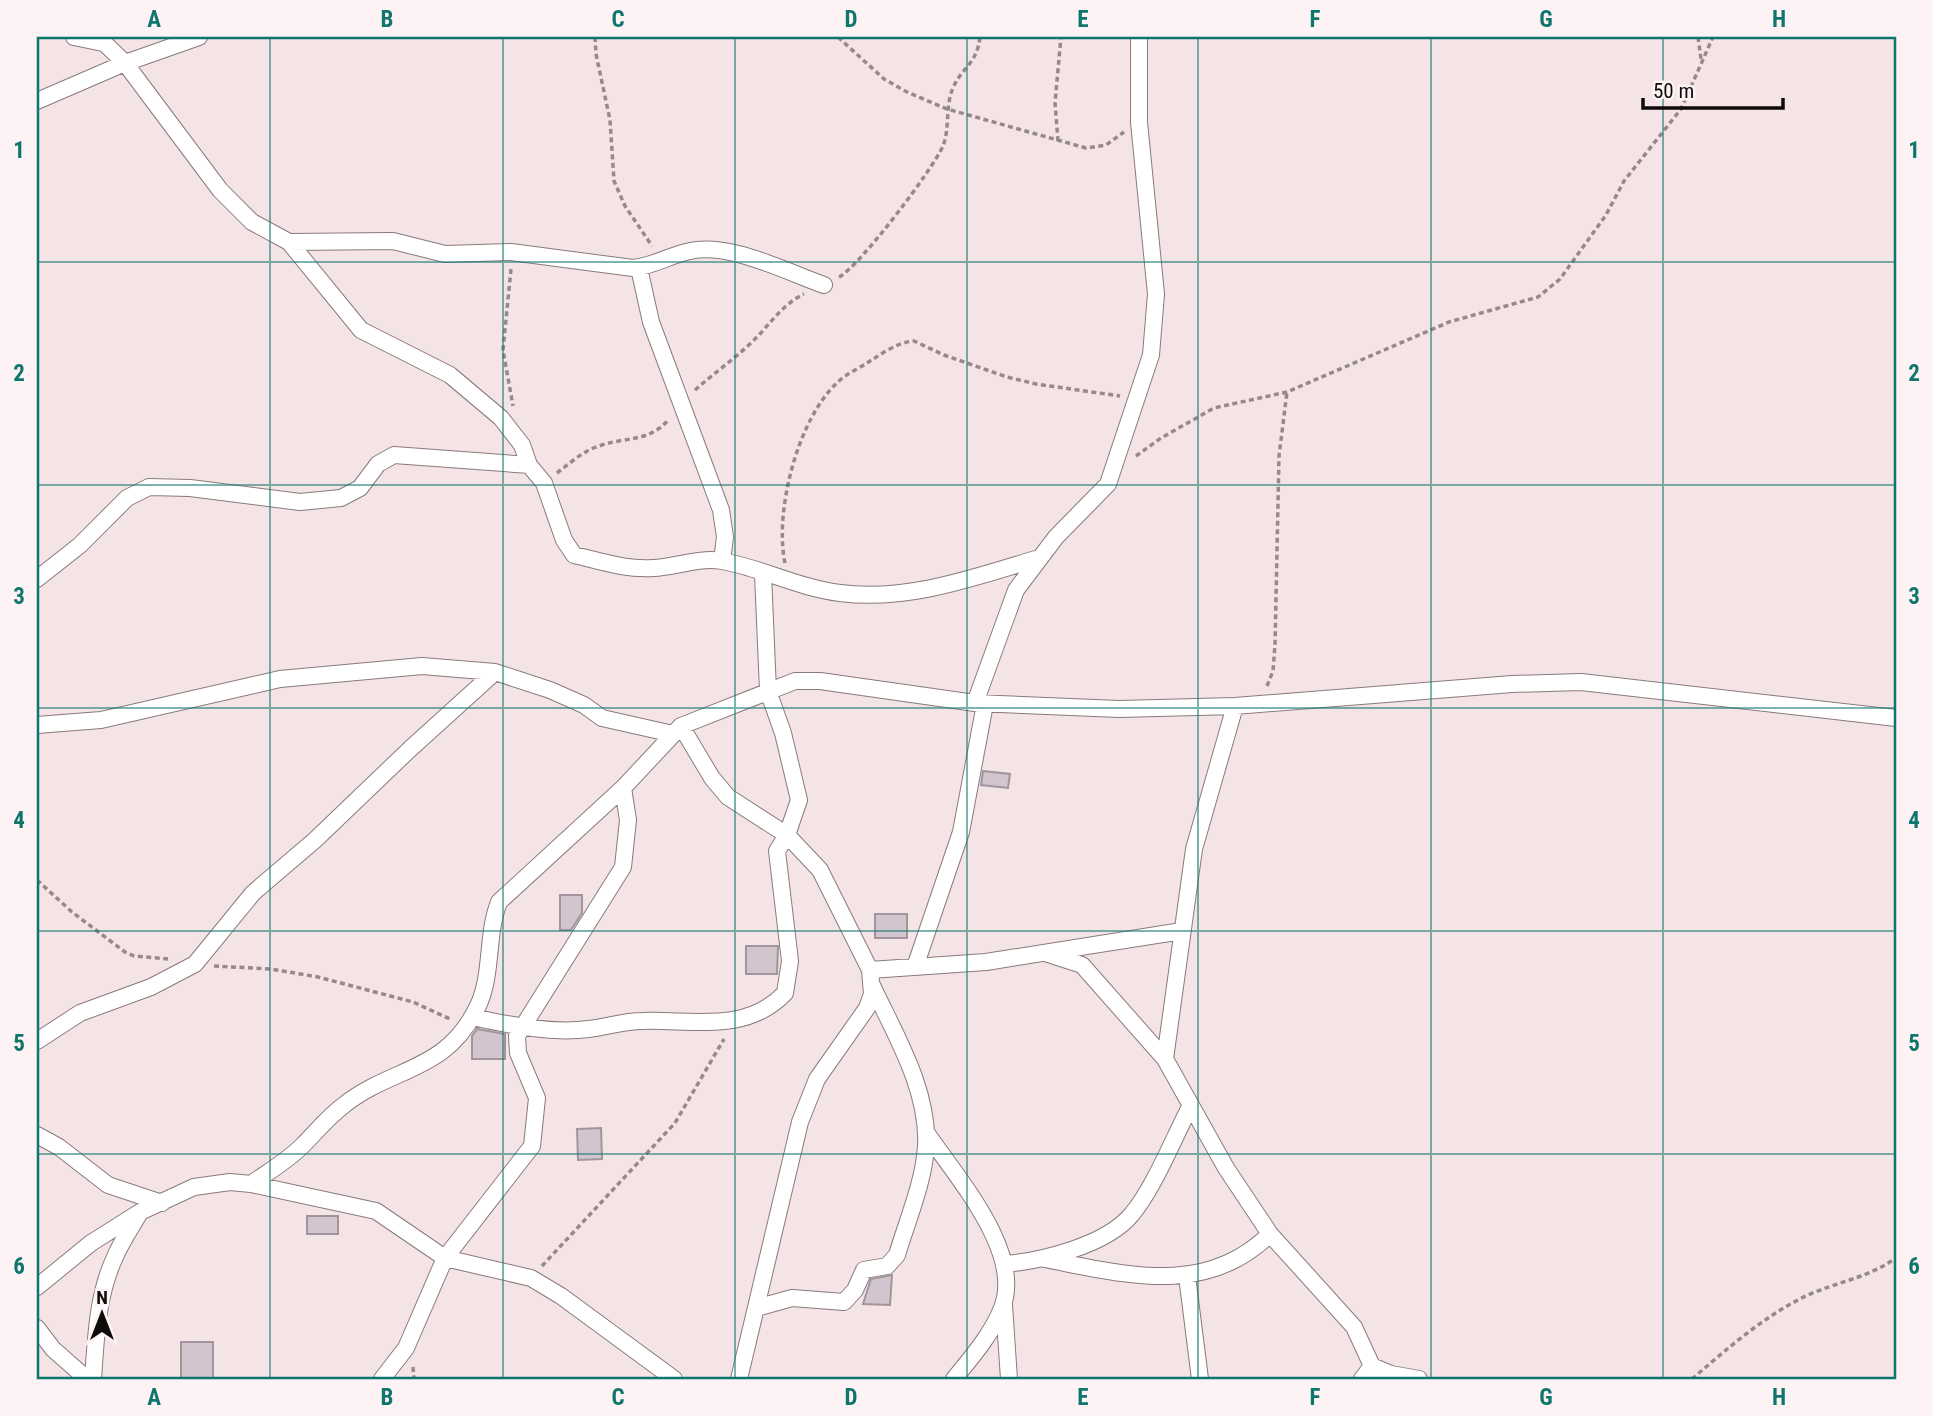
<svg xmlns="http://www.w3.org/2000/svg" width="1933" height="1416" font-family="'Roboto Condensed',sans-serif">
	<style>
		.building { fill: #d2c5cd; stroke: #a1949d; stroke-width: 2 }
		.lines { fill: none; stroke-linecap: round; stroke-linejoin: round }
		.minor-casing { stroke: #897a7c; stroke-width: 18 }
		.path { stroke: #95898a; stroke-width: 3.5; stroke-dasharray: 5 3.5; stroke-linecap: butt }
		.minor { stroke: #fff; stroke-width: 16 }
		.grid { fill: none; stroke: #0f766e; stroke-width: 2; stroke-opacity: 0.55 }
		.neatline { fill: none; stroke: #0f766e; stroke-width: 2.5 }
		.grid-label { font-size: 23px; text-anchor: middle; font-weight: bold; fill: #0f766e }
	</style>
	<rect width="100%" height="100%" fill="#f5e4e6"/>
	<!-- building -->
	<path class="building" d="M 983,771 L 1010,774 L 1008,788 L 981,785 Z
		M 560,895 L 582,895 L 582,913 L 571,930 L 560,930 Z
		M 875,914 L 907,914 L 907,938 L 875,938 Z
		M 746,946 L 778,946 L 777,974 L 746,974 Z
		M 477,1029 L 505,1034 L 505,1059 L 472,1059 L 472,1036 Z
		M 601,1128 L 602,1159 L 578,1160 L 577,1129 Z
		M 307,1216 L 338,1216 L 338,1234 L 307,1234 Z
		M 892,1275 L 890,1305 L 863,1304 L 871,1279 Z
		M 181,1342 L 213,1342 L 213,1379 L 181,1379 Z"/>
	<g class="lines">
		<defs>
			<path id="minor" d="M 74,37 L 103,43
				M 98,37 L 125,63 L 220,190 L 252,222 L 289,242 L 393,241 L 445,254 L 511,252 L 633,268 C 654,266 670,255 690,251 C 729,242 787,272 824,285
				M 37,101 L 125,63 L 199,37
				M 289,242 L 361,330 L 450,375 L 501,418 L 522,445 L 529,465 L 544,483 L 564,540 L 574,555 C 600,561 626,570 653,568 C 676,567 699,557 722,561 C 762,568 799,588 840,593 C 907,602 976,577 1039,558
				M 639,268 L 651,322 L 721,510 L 725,537 L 722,561
				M 37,579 L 80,545 L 127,498 L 149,487 L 190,488 L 300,502 L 341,498 L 360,488 L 378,464 L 394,455 L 529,465
				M 975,703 L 1016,590 L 1056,537 L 1108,484 L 1151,355 L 1156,294 L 1139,122 L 1139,37
				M 37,725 L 101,720 L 280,679 L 422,666 L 495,672 L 550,690 L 584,705 L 602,718 L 673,734
				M 681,726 L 712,778 L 728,797 L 787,835 L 820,870 L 870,970 L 872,994 L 867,1008 L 817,1079 L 800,1122 L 739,1379
				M 1048,954 L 1082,965 L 1165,1059 L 1226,1168 L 1270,1234 L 1354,1327 L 1378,1379
				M 915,967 L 961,832 L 985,704
				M 870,970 L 986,962 L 1182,931
				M 472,1017 C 510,1025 550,1034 589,1029 C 607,1027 624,1021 642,1021 C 692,1019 746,1034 785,993 L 790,961 L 777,851 L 787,835 L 799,800 L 783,733 L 768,691 L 763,574
				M 37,1041 L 80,1013 L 151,987 L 195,964 L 253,893 L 315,840 L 410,749 L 495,672
				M 1165,1059 L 1194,849 L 1235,706
				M 926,1132 C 956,1177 1024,1252 1002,1308 C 992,1334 971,1358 954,1379
				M 37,1135 L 59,1147 L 108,1185 L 162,1203
				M 251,1184 C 268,1172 287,1161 302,1146 C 316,1132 328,1117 344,1105 C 393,1066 446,1073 478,1006 C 493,974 486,935 499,902 L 623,788 L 681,726 L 795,681 L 820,681 L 975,703 L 1119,709 L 1235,706 L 1512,684 L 1581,682 L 1896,718
				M 1044,1259 C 1125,1274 1205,1298 1270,1234
				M 1004,1264 C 1042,1261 1107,1245 1132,1214 C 1154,1188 1174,1137 1191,1105
				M 1187,1276 L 1200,1379
				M 37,1287 L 91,1243 L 140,1212 L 194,1187 L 230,1182 L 251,1184 L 376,1211 L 445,1258 L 531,1278 L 561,1296 L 674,1379
				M 1004,1305 L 1009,1379
				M 756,1308 L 792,1298 L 844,1302 L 855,1290 L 864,1270 L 887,1266 L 897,1255 C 907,1221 924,1182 926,1146 C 929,1089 894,1033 871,983
				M 37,1328 L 53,1349 L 87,1379
				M 93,1379 C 96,1338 97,1295 115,1257 C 121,1242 131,1228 139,1214
				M 382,1379 L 406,1348 L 445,1258 L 532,1146 L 537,1098 L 518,1053 L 517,1036 L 623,867 L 628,820 L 623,788
				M 1362,1379 L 1372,1366 L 1391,1374 L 1419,1379"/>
		</defs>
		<!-- minor casing -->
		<use href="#minor" class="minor-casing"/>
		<!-- path -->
		<path class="path" d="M 595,37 L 596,54 L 610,120 L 614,181 L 625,206 L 652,246
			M 612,37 L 655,37
			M 838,37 L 884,79 L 907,92 L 947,109 L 1086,148 L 1106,145 L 1124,132
			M 1698,37 L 1701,59
			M 1058,141 L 1055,103 L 1061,37
			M 511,269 L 503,350 L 513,406
			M 839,277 C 860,266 933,169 943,146 C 950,129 945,106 953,88 C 962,67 977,64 980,37
			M 695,390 C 713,374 733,360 751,343 C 769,326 781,305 804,294
			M 1136,456 L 1161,438 L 1214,408 L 1287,392 L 1449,322 L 1538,297 L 1560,279 L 1606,215 L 1624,181 L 1681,109 L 1713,37
			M 557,473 C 570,463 583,451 599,446 C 627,436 649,443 669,419
			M 785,563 C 774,511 798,418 838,382 C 847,373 860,368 870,361 C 883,353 898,342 914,341 L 944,355 L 1007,377 L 1036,384 L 1120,396
			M 1267,686 L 1273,671 L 1275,645 L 1279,456 L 1287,392
			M 37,880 L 72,912 L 125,952 L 134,956 L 168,959
			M 214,966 L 271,969 L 318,977 L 413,1002 L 450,1019
			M 542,1266 L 675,1123 L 724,1039
			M 413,1367 L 414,1379
			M 1692,1379 C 1727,1349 1764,1316 1806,1296 C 1836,1282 1868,1278 1896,1258"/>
		<!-- minor -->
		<use href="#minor" class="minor"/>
	</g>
	<!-- grid -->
	<path class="grid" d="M 270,37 L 270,1379M 503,37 L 503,1379M 735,37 L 735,1379M 967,37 L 967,1379M 1198,37 L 1198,1379M 1431,37 L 1431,1379M 1663,37 L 1663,1379M 37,262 L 1896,262M 37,485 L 1896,485M 37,708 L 1896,708M 37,931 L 1896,931M 37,1154 L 1896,1154"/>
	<!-- border -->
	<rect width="1933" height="1416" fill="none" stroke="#fdf3f4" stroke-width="77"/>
	<!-- north arrow -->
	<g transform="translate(102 1314)" stroke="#fdf3f4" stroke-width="5" paint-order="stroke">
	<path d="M0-5L12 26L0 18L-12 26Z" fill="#0f0a0a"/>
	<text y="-10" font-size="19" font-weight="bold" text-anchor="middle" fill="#0f0a0a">N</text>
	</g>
	<!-- scale -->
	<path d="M1643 98v10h140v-10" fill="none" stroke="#0f0a0a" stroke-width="3.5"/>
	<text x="1653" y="98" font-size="21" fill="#0f0a0a" stroke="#fdf3f4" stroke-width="5" paint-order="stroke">50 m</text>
	<rect x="38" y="38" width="1857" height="1340" class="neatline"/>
	<g class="grid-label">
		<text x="154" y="27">A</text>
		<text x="387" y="27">B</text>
		<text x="618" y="27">C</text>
		<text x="851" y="27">D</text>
		<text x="1083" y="27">E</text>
		<text x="1315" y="27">F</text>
		<text x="1546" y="27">G</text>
		<text x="1779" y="27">H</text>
		<text x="19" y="158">1</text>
		<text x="1914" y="158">1</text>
		<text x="19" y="381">2</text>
		<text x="1914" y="381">2</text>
		<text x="19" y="604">3</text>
		<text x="1914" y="604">3</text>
		<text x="19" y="828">4</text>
		<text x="1914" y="828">4</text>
		<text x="19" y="1051">5</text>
		<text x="1914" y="1051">5</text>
		<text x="19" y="1274">6</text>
		<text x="1914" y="1274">6</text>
		<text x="154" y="1405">A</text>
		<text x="387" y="1405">B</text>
		<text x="618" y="1405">C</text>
		<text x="851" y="1405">D</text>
		<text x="1083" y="1405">E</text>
		<text x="1315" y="1405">F</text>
		<text x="1546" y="1405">G</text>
		<text x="1779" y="1405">H</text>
	</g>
</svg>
